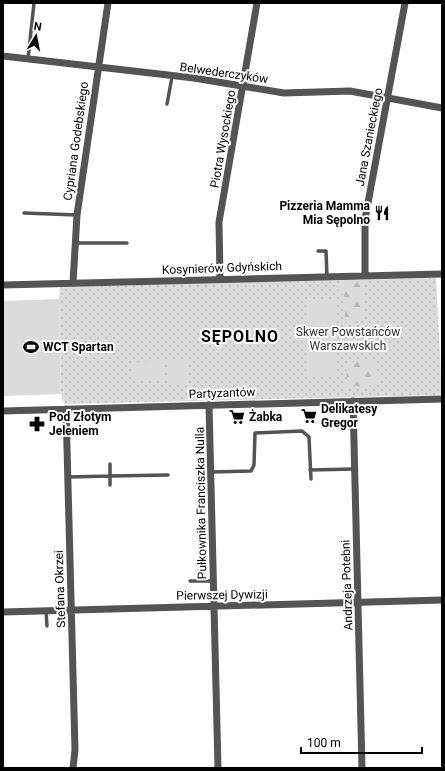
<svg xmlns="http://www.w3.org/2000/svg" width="445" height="771" font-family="Roboto,sans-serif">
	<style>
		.green { fill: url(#green-dots) }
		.forest { fill: url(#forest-firs) }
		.pitch { fill: #dbdbdb }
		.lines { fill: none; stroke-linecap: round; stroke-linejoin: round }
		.service { stroke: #545454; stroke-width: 3.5 }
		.minor { stroke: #545454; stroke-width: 7 }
		.labels { text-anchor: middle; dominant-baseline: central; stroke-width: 4; stroke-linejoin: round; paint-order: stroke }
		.street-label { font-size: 12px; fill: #000; stroke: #fff }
		.poi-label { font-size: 12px; font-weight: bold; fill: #000; stroke: #fff; text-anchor: start }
		.park-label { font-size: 12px; fill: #323232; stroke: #fff }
		.district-label { font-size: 16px; font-weight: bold; letter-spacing: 1px; fill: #000; stroke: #fff }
	</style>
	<defs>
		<pattern id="green-dots" width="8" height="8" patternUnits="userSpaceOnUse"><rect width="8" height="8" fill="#dbdbdb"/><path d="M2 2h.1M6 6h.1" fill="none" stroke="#bababa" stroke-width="1.8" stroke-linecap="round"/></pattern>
		<pattern id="forest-firs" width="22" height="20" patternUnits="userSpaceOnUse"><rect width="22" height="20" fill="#dbdbdb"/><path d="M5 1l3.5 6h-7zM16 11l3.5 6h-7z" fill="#bababa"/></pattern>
	</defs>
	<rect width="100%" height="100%" fill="#fff"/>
	<!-- green -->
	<path class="green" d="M 436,278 L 442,393 L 439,395 L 64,404 L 61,394 L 59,299 L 60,287 Z"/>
	<!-- forest -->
	<path class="forest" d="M 346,280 L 366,280 L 363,293 L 363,318 L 359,323 L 345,322 L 344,294 L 339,294 L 338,289 Z
		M 368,360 L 374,363 L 380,378 C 370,388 365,388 352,385 L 351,388 L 347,389 L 342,386 L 347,380 L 346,363 Z"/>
	<!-- pitch -->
	<path class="pitch" d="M 59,299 L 61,394 L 3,396 L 3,301 Z
		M 336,301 L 337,376 L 306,376 L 306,302 Z
		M 167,359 L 187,359 L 188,385 L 168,385 Z
		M 165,361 L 165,379 L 131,380 L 131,362 Z"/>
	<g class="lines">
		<!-- service -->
		<path class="service" d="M 28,59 L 34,3
			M 167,104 L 172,77
			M 24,213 L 77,215
			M 75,243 L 127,243
			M 318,251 L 326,251 L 327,277
			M 310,470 L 354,469
			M 211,472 L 251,471 L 254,465 L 255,433 L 302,431 L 309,437 L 311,479
			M 68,477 L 110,476 L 110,464
			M 110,485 L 110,476 L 168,475
			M 190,581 L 214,581
			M 46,611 L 47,626"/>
		<!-- minor -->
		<path class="minor" d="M 3,56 L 194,78 L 284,93 L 350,91 L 442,108
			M 365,276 L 365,219 L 405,3
			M 220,279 L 219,222 L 257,3
			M 73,283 L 77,215 L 108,3
			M 3,285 L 442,274
			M 353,401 L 362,768
			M 209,405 L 218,768
			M 66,409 L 75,750 L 73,768
			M 3,411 L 442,399
			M 3,612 L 442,600"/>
	</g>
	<!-- icons -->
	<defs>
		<symbol id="restaurant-bare" viewBox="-9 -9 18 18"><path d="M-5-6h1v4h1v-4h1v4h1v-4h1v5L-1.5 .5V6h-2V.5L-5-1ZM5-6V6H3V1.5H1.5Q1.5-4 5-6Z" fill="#000" stroke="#fff" stroke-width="2.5" paint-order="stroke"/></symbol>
		<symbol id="stadium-bare" viewBox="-9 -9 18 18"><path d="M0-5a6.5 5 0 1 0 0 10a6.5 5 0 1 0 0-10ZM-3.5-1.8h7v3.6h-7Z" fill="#000" stroke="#fff" stroke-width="2.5" paint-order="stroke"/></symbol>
		<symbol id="supermarket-bare" viewBox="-9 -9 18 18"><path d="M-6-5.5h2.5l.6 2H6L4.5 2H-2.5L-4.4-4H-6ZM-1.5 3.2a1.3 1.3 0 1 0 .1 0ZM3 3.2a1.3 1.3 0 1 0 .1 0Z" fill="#000" stroke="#fff" stroke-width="2.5" paint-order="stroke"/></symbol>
		<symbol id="pharmacy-bare" viewBox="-9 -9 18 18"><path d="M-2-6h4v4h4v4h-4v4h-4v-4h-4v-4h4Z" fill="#000" stroke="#fff" stroke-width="2.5" paint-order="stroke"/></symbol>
	</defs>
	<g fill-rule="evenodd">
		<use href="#restaurant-bare" x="371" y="202" width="22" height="22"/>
		<use href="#stadium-bare" x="20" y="336" width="22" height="22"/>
		<use href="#supermarket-bare" x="298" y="405" width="22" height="22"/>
		<use href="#supermarket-bare" x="226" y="406" width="22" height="22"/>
		<use href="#pharmacy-bare" x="26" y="413" width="22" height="22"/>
	</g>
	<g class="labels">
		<!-- street labels -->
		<g class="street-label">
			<text transform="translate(224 73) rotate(8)">Belwederczyków</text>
			<text transform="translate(369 137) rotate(-79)">Jana Szanieckiego</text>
			<text transform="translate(223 139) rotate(-80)">Piotra Wysockiego</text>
			<text transform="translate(76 141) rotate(-82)">Cypriana Godebskiego</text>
			<text transform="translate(222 268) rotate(-2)">Kosynierów Gdyńskich</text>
			<text transform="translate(222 393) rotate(-2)">Partyzantów</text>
			<text transform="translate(201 503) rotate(-91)">Pułkownika Franciszka Nulla</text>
			<text transform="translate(347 585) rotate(-92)">Andrzeja Potebni</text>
			<text transform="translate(60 589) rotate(-92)">Stefana Okrzei</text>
			<text transform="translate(222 595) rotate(-1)">Pierwszej Dywizji</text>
		</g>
		<!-- poi labels -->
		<g class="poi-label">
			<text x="370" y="206" text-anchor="end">Pizzeria Mamma<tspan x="370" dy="14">Mia Sępolno</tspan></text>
			<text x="43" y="347">WCT Spartan</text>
			<text x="321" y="409">Delikatesy<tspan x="321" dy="14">Gregor</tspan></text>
			<text x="49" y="417">Pod Złotym<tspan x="49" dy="14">Jeleniem</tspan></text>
			<text x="249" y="417">Żabka</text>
		</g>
		<!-- park labels -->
		<g class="park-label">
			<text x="348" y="332">Skwer Powstańców<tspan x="348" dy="14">Warszawskich</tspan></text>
		</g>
		<!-- district labels -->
		<g class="district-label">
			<text x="240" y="336">SĘPOLNO</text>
		</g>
	</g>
	<!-- border -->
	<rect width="445" height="771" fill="none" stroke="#000000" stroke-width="8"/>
	<!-- north arrow -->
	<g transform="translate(36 36) rotate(10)" stroke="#ffffff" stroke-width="3" paint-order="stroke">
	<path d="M0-3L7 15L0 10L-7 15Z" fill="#000000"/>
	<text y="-6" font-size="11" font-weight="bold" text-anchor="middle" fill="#000000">N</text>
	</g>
	<!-- scale -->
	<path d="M301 747v6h121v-6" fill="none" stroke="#000000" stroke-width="2"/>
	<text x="307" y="747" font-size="12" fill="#000000" stroke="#ffffff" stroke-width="3" paint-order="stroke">100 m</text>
</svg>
